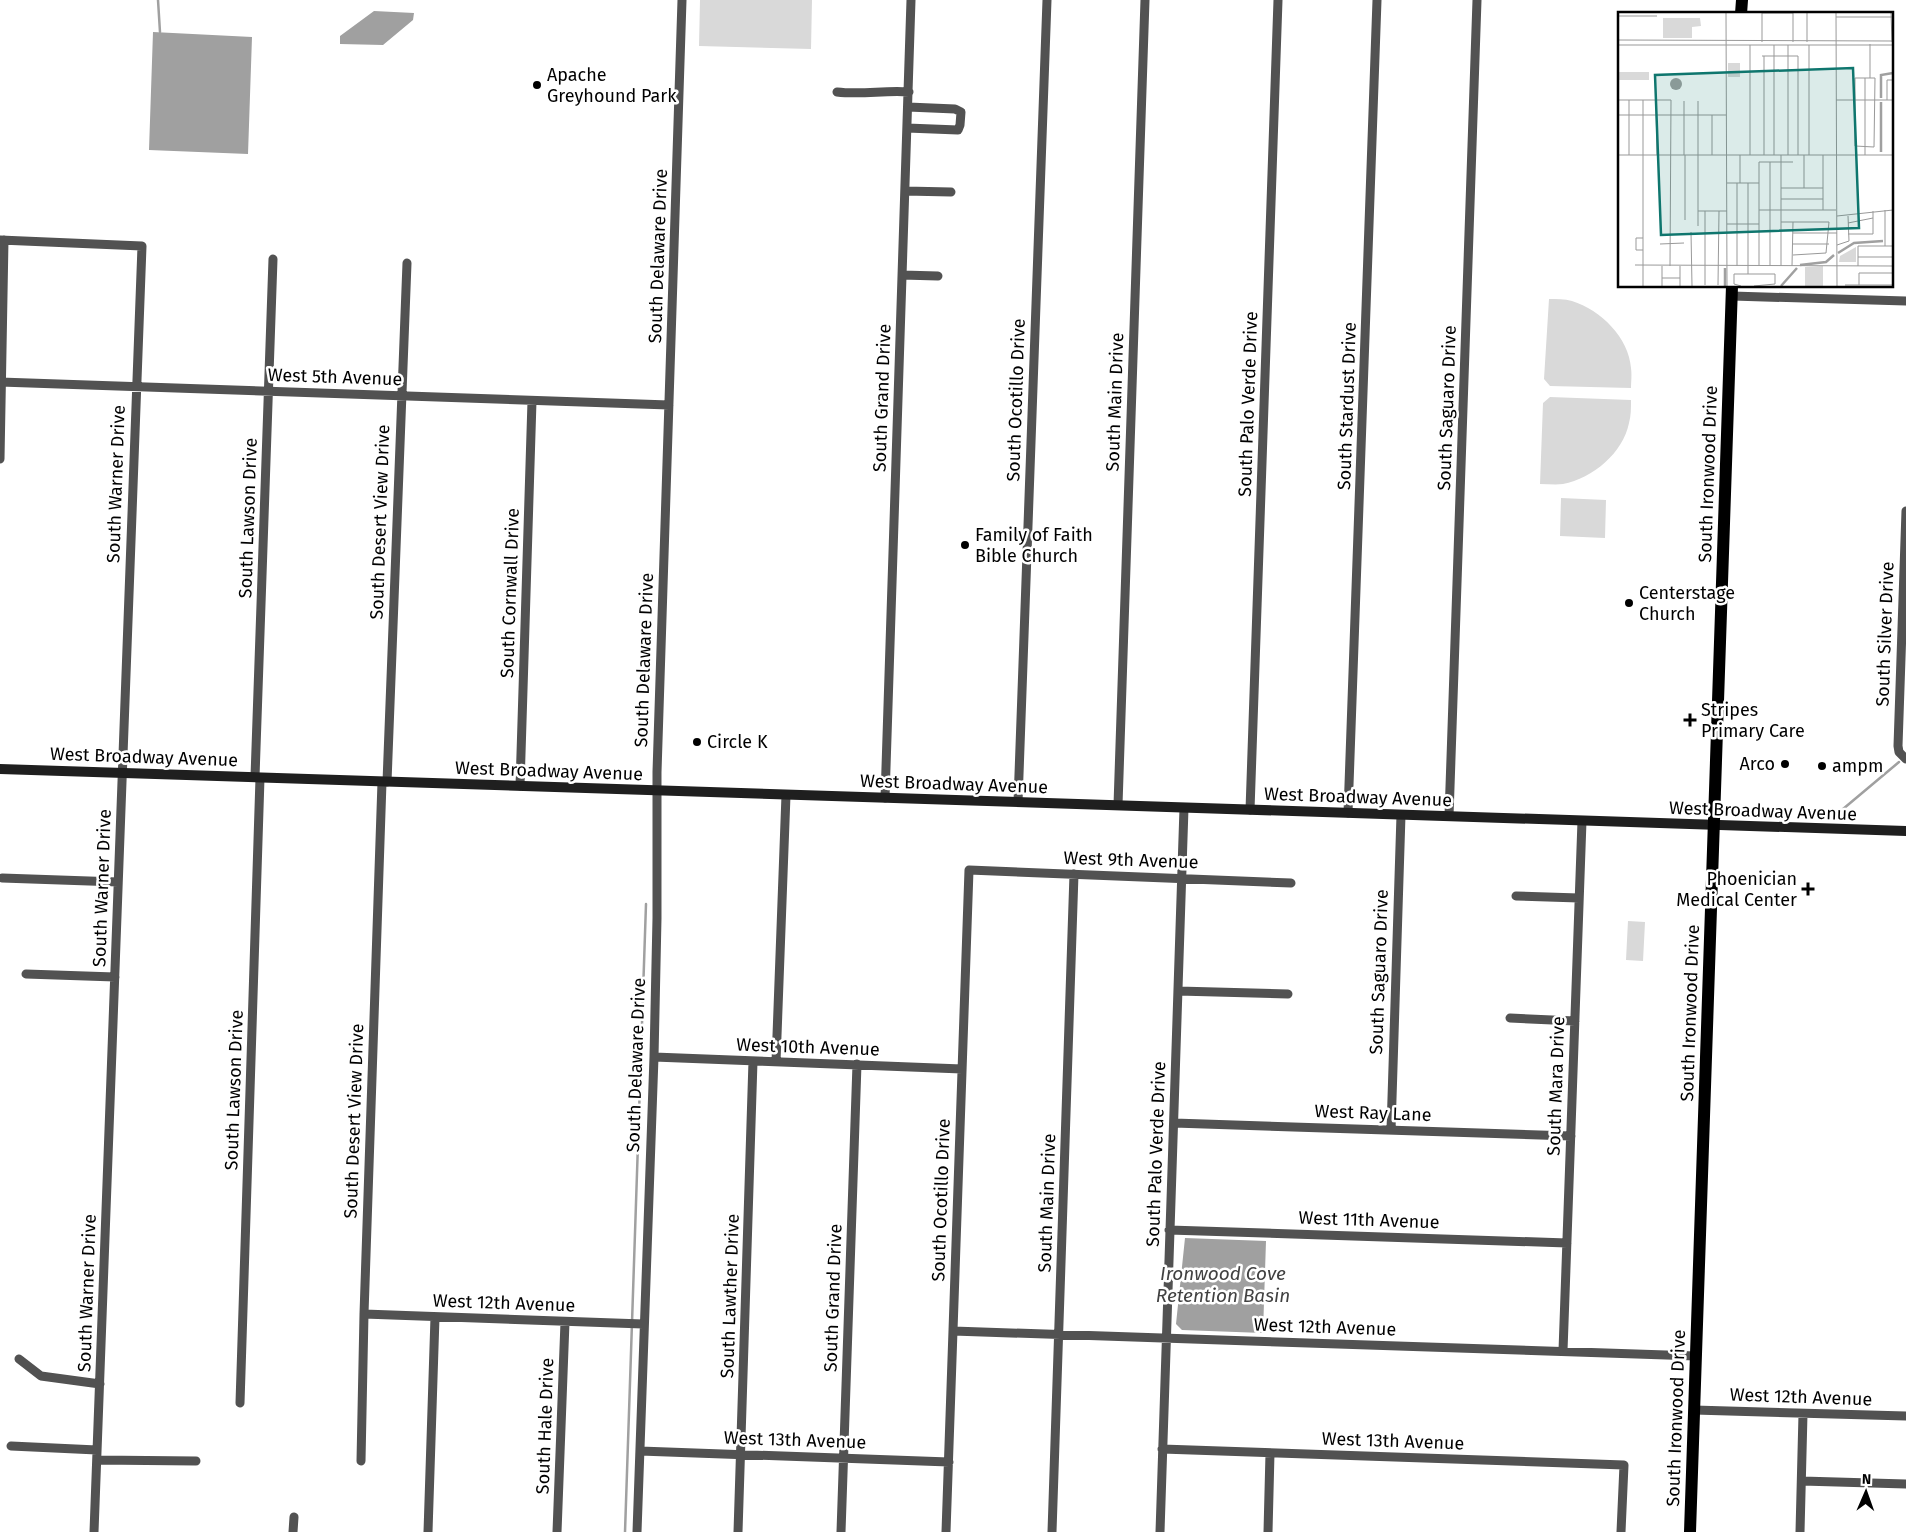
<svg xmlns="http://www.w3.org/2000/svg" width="1906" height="1532" font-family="'Fira Sans',sans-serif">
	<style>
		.green { fill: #d9d9d9 }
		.water { fill: #a0a0a0 }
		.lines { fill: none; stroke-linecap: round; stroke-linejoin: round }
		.stream { stroke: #a0a0a0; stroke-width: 2.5 }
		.minor { stroke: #525252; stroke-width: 9 }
		.secondary { stroke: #1f1f1f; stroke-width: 10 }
		.primary { stroke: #000; stroke-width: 12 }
		.poi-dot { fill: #000; stroke: #fff; stroke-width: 2 }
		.labels { text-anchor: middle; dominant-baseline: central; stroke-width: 5; stroke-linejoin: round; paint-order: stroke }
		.poi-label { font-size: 18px; fill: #000; stroke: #fff; text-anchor: start }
		.street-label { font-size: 18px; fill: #000; stroke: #fff }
		.water-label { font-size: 19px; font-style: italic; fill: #414141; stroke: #fff }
		.inset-river { fill: none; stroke: #a0a0a0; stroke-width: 2.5 }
		.inset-road { fill: none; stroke: #999; stroke-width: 1 }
		.view { fill: #0f766e; fill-opacity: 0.15; stroke: #0f766e; stroke-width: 2.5 }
		.inset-edge { fill: none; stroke: #000; stroke-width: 2.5 }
	</style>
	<rect width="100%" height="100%" fill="#fff"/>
	<!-- green -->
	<path class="green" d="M 700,0 L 812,0 L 811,49 L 699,46 Z
		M 1549,299 C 1556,299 1565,299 1572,301 C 1601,310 1629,338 1631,368 C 1632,375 1631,382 1631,388 L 1550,386 L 1544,379 Z
		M 1550,397 L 1631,400 C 1631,408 1631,416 1629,423 C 1623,453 1593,478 1563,484 C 1556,485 1548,484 1540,484 L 1543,403 Z
		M 1561,498 L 1606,500 L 1605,538 L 1560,536 Z
		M 1628,921 L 1645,922 L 1643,961 L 1626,960 Z"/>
	<!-- water -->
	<path class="water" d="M 374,11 L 414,13 L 413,20 L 383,45 L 340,44 L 340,36 Z
		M 153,32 L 252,37 L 248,154 L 149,150 Z
		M 1185,1238 L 1266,1241 L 1263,1333 L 1182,1330 L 1176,1324 Z"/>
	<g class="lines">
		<!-- stream -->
		<path class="stream" d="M 158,0 L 160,32
			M 1843,809 L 1899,762
			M 625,1532 L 646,904"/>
		<!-- minor -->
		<path class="minor" d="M 837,92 C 862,95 885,90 909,92
			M 907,128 L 958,130 L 960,125 L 961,112 L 955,109 L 908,107
			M 905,191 L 951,192
			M 0,240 L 142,246 L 94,1532
			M 902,275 L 938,276
			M 1732,296 L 1906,301
			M 0,382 L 669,405
			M 0,459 L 4,240
			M 1906,511 L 1898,746 L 1899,752 L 1906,759
			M 255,777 L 273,259
			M 387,782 L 407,263
			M 520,786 L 532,401
			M 885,798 L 911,0
			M 1018,802 L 1047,0
			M 1118,805 L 1145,0
			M 1250,810 L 1278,0
			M 1348,813 L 1377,0
			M 1449,816 L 1477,0
			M 2,878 L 118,882
			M 1516,896 L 1579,898
			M 26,974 L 115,977
			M 1178,991 L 1288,994
			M 1510,1018 L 1575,1021
			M 654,1057 L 962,1069
			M 776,1062 L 786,795
			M 1174,1123 L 1571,1136
			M 1391,1130 L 1401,815
			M 1169,1230 L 1567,1243
			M 364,1314 L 643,1324
			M 953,1331 L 1696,1356
			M 1563,1351 L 1582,821
			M 19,1359 L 41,1376 L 100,1384
			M 240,1403 L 260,778
			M 1694,1410 L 1906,1416
			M 11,1446 L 97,1450
			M 1162,1449 L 1624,1465 L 1621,1532
			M 640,1451 L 949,1462
			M 97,1460 L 196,1461
			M 361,1461 L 364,1314 L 382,782
			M 1802,1481 L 1906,1484
			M 293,1532 L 294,1517
			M 428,1532 L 435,1317
			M 557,1532 L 565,1322
			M 637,1532 L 654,1057 L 657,918 L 657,772 L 682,0
			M 738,1532 L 753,1061
			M 841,1532 L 857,1064
			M 946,1532 L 969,870 L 1291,883
			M 1052,1532 L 1074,874
			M 1160,1532 L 1184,808
			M 1268,1532 L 1270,1453
			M 1800,1532 L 1803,1414"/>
		<!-- secondary -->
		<path class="secondary" d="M 0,769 L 1906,831"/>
		<!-- primary -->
		<path class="primary" d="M 1741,14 L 1742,0
			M 1690,1532 L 1732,286"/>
	</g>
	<!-- markers -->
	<g class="poi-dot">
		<circle cx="537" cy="85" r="5"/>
		<circle cx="965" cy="545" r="5"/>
		<circle cx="1629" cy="603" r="5"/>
		<path d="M1687.5 712.5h5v5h5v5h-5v5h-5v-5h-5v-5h5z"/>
		<circle cx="697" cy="742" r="5"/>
		<circle cx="1785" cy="764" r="5"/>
		<circle cx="1822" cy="766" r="5"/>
		<path d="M1805.5 881.5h5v5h5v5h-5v5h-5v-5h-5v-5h5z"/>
	</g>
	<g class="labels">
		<!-- poi labels -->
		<g class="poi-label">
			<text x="547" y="75">Apache<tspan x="547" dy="21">Greyhound Park</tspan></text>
			<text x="975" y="535">Family of Faith<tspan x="975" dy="21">Bible Church</tspan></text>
			<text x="1639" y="593">Centerstage<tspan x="1639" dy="21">Church</tspan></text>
			<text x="1701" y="710">Stripes<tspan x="1701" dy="21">Primary Care</tspan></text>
			<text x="707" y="742">Circle K</text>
			<text x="1775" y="764" text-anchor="end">Arco</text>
			<text x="1832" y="766">ampm</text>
			<text x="1797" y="879" text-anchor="end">Phoenician<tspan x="1797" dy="21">Medical Center</tspan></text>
		</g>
		<!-- street labels -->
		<g class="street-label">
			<text transform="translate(658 256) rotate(-88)">South Delaware Drive</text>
			<text transform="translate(335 377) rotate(2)">West 5th Avenue</text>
			<text transform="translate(882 398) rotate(-88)">South Grand Drive</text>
			<text transform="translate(1016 400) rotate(-88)">South Ocotillo Drive</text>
			<text transform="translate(1115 402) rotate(-88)">South Main Drive</text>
			<text transform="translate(1248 404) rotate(-88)">South Palo Verde Drive</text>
			<text transform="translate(1347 406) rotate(-88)">South Stardust Drive</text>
			<text transform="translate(1447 408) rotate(-88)">South Saguaro Drive</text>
			<text transform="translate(1708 474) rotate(-88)">South Ironwood Drive</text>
			<text transform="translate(116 484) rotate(-88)">South Warner Drive</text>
			<text transform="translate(248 518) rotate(-88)">South Lawson Drive</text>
			<text transform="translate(380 522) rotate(-88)">South Desert View Drive</text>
			<text transform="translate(510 593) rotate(-88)">South Cornwall Drive</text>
			<text transform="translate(1885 634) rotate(-88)">South Silver Drive</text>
			<text transform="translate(644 660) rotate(-88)">South Delaware Drive</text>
			<text transform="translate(144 757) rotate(2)">West Broadway Avenue</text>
			<text transform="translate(549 771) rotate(2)">West Broadway Avenue</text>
			<text transform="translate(954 784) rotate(2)">West Broadway Avenue</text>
			<text transform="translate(1358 797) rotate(2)">West Broadway Avenue</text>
			<text transform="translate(1763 811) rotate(2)">West Broadway Avenue</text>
			<text transform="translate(1131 860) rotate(2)">West 9th Avenue</text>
			<text transform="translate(102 888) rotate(-88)">South Warner Drive</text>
			<text transform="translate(1379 972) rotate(-88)">South Saguaro Drive</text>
			<text transform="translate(1690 1013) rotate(-88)">South Ironwood Drive</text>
			<text transform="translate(808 1047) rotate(2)">West 10th Avenue</text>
			<text transform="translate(636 1065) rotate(-88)">South Delaware Drive</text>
			<text transform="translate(1556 1086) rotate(-88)">South Mara Drive</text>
			<text transform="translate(234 1090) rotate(-88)">South Lawson Drive</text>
			<text transform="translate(1373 1113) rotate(2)">West Ray Lane</text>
			<text transform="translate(354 1121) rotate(-88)">South Desert View Drive</text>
			<text transform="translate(1156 1154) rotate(-88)">South Palo Verde Drive</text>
			<text transform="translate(941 1200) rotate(-88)">South Ocotillo Drive</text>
			<text transform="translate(1047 1203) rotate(-88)">South Main Drive</text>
			<text transform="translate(1369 1220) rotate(2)">West 11th Avenue</text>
			<text transform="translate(87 1293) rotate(-88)">South Warner Drive</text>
			<text transform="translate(730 1296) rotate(-88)">South Lawther Drive</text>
			<text transform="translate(833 1298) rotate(-88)">South Grand Drive</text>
			<text transform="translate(504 1303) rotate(2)">West 12th Avenue</text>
			<text transform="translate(1325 1327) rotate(2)">West 12th Avenue</text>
			<text transform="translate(1801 1397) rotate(2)">West 12th Avenue</text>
			<text transform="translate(1676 1418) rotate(-88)">South Ironwood Drive</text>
			<text transform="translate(545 1426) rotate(-88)">South Hale Drive</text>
			<text transform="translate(795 1440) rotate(2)">West 13th Avenue</text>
			<text transform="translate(1393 1441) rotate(2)">West 13th Avenue</text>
		</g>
		<!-- water labels -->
		<g class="water-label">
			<text x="1223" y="1273">Ironwood Cove<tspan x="1223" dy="22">Retention Basin</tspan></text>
		</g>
	</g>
	<!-- overview -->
	<g transform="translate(1618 12)">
		<rect width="275" height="275" fill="#fff"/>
		<path d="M 45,6 L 82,6 L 83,14 L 74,15 L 74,26 L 45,26 ZM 110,51 L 122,51 L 122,65 L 110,65 ZM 0,60 L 31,60 L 31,68 L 0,68 ZM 238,235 L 238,250 L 221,250 L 222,244 ZM 205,254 L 205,274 L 187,274 L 187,255 Z" fill="#d9d9d9"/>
		<path d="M52 72a6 6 0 1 1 12 0a6 6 0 1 1-12 0Z" fill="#a0a0a0"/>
		<path class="inset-river" d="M 263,86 L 263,63 L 275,61M 263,90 L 263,140M 220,241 L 236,231 L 265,229M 182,253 L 208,250 L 216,243M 107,256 L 107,274M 163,274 L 179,256"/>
		<path class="inset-road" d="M 108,1 L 109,274M 144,1 L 175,1M 175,1 L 175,30M 189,1 L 189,30M 218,1 L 219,274M 273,1 L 274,30M 0,4 L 39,4M 218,5 L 275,5M 0,28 L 275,29M 144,30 L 144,1M 0,33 L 275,33M 132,33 L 132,143M 156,33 L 156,143M 170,33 L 170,143M 191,33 L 191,143M 144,44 L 180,44 L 180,143M 237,66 L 257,66 L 256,135 L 237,134 ZM 252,66 L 252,32M 0,88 L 53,88 L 52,254M 11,88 L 11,143M 25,88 L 25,274M 38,88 L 39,143M 218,88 L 275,88M 269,88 L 269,68 L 275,68M 66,89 L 66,143M 0,103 L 108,103M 94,103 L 94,143M 0,143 L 275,143M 67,143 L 67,208M 80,143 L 80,214M 80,143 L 80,89M 122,143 L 122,171M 146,143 L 146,44M 163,143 L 163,254M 186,143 L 186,176M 247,143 L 247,66M 152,150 L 152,254M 109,171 L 141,171M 119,171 L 119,254M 130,171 L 130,262M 163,176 L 205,176M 163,187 L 205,187M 141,198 L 218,198M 205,198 L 205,143M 80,199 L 109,199M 87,199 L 87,273M 219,204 L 275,198M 163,210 L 211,210 L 208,241 L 175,243M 230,211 L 255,206M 109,212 L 141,212M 73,220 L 74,274M 175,221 L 219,221M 230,222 L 255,222 L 255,199M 25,226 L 18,226 L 18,238 L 25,238M 42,232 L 66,231M 175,232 L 211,232M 219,233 L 231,229 L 230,204M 267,234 L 267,198M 240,245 L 275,245M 17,253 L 275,254M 44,254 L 44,274M 62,254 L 62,274M 141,254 L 141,150 L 175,150M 174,254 L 175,210M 240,254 L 240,234 L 275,234M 44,266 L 62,266M 100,273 L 101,199M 227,273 L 275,273M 241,273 L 241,261 L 275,261M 123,274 L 116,272 L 116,262 L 157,262 L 157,272 L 136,274"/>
		<path class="view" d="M 235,56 L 241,216 L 43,223 L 37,63 Z"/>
		<rect width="275" height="275" class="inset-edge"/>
	</g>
	<!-- north arrow -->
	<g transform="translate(1866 1492) rotate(2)" stroke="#ffffff" stroke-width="4" paint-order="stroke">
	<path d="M0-4L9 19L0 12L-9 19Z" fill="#000000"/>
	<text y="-8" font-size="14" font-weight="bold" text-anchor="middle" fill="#000000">N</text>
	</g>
</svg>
